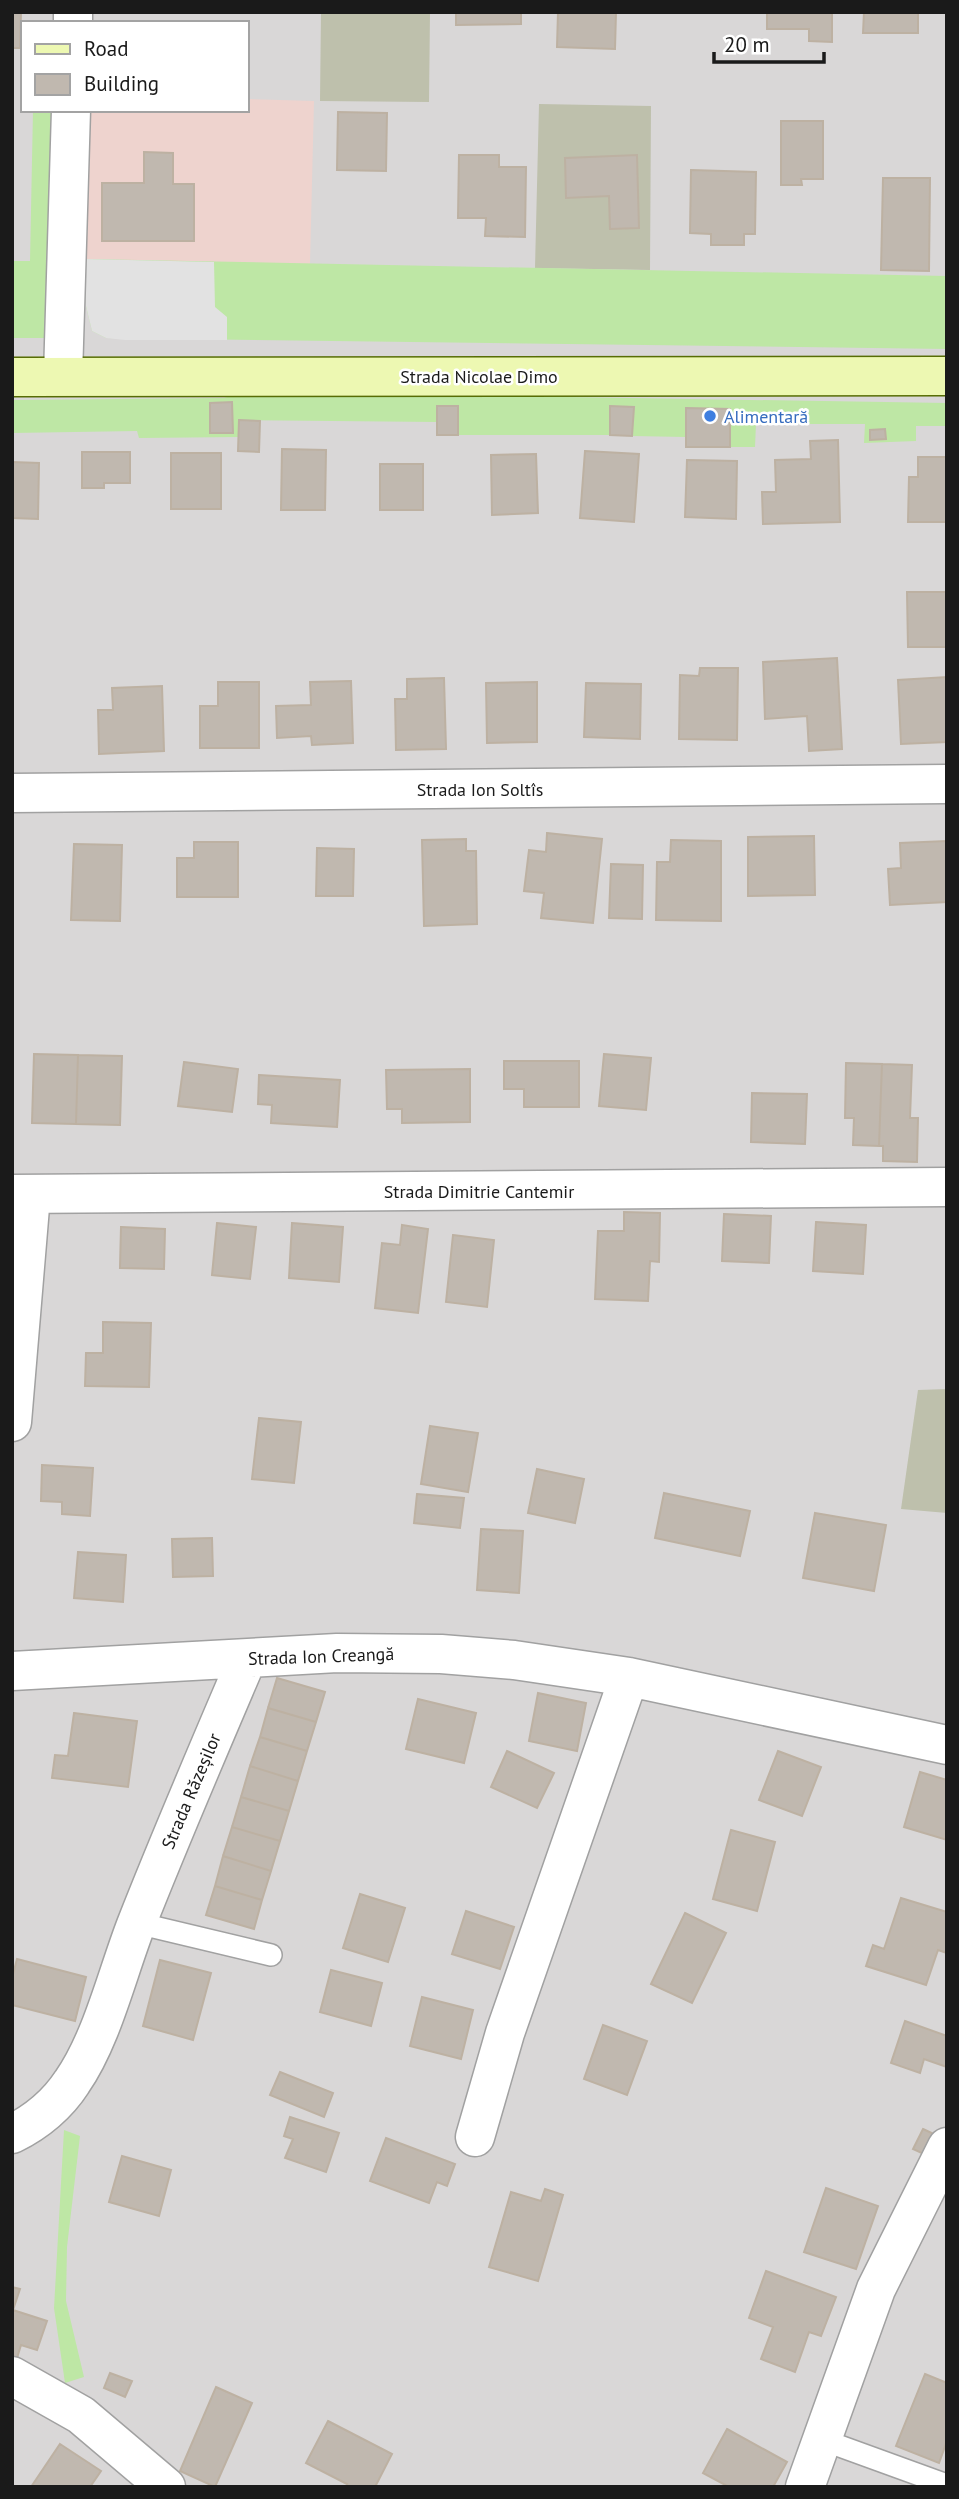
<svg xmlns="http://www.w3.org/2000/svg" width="959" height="2499" font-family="'PT Sans',sans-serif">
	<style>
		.residential { fill: #d9d7d7; fill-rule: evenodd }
		.commercial { fill: #eed3ce }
		.construction { fill: #bec0ac }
		.grass { fill: #bee7a5 }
		.parking { fill: #e2e2e2 }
		.building { fill: #c0b8af; stroke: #bdb1a2; stroke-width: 2 }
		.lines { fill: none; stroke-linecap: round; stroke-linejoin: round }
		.lane-casing { stroke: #a1a1a1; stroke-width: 24 }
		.street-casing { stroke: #a1a1a1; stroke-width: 41 }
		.secondary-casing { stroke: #576d05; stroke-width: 41 }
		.lane { stroke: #fff; stroke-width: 21 }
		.street { stroke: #fff; stroke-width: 38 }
		.secondary { stroke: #edf8b2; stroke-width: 38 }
		.shop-dot { fill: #3f7fe0; stroke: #fff; stroke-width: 2.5 }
		.labels { text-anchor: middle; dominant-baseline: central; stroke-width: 5; stroke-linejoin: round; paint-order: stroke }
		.street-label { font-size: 18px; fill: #1a1a1a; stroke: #fff }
		.shop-label { font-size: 18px; fill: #366cbe; stroke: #fff; text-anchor: start }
	</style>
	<rect width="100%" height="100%" fill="#ece9e0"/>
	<!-- residential -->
	<path class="residential" d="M 12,12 L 947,12 L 947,2487 L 12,2487 ZM 23,23 L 247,23 L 247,110 L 23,110 Z"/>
	<!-- commercial -->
	<path class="commercial" d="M 247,99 L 314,101 L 310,264 L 85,259 L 88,110 L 247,110 Z"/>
	<!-- construction -->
	<path class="construction" d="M 321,12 L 430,12 L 429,102 L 320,101 Z
		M 539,104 L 651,106 L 650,270 L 535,268 Z
		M 947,1389 L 947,1513 L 901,1509 L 918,1390 Z"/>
	<!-- grass -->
	<path class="grass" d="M 33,110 L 52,110 L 49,338 L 12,338 L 12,261 L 30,261 Z
		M 85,259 L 947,276 L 947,349 L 106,338 L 92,331 L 86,306 Z
		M 245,392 L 947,403 L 947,426 L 916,426 L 916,441 L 864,443 L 865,424 L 756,424 L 755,447 L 730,447 L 730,409 L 687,408 L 686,437 L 632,436 L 633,407 L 610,407 L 610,435 L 458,435 L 458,406 L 437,406 L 437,422 L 240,420 L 239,437 L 139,438 L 137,431 L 12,433 L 12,400 L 224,398 Z
		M 64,2130 L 80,2136 L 67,2247 L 66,2301 L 84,2377 L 65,2383 L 54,2308 Z"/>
	<!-- parking -->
	<path class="parking" d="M 85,259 L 214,262 L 215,307 L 227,317 L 227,340 L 125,340 L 106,338 L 92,331 L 86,306 Z"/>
	<!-- building -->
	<path class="building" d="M 12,12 L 21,12 L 20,48 L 12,48 Z
		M 456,12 L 521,12 L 521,24 L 456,25 Z
		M 558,12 L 616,12 L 615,49 L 557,47 Z
		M 767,12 L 832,12 L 832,42 L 809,41 L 809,29 L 767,29 Z
		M 864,12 L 918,12 L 918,33 L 863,33 Z
		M 338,112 L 387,113 L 386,171 L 337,170 Z
		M 781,121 L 823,121 L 823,179 L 801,179 L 802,185 L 781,185 Z
		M 144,152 L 173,153 L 173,184 L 194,184 L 194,241 L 102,241 L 102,183 L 144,183 Z
		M 459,155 L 499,155 L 499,167 L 526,167 L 525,237 L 485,236 L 486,218 L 458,218 Z
		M 637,155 L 639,228 L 610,229 L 609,196 L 566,198 L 565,158 Z
		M 691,170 L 756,172 L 755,234 L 744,234 L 744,245 L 711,245 L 711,234 L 690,233 Z
		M 883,178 L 930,178 L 929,271 L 881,270 Z
		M 232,402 L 233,433 L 210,433 L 210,403 Z
		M 437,406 L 458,406 L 458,435 L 437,435 Z
		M 610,406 L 634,407 L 632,436 L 610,435 Z
		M 686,408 L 730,409 L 730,447 L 686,447 Z
		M 239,420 L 260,421 L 259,452 L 238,451 Z
		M 885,429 L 886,439 L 870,440 L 870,430 Z
		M 838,440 L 840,522 L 763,524 L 762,492 L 776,492 L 775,460 L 811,459 L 810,441 Z
		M 282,449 L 326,450 L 325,510 L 281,510 Z
		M 585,451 L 639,454 L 634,522 L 580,518 Z
		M 82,452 L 130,452 L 130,483 L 104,483 L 104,488 L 82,488 Z
		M 171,453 L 221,453 L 221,509 L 171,509 Z
		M 536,454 L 538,513 L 492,515 L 491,455 Z
		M 918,457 L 947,457 L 947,522 L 908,522 L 909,477 L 918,477 Z
		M 687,460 L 737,461 L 736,519 L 685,517 Z
		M 12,462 L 39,463 L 38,519 L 12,518 Z
		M 380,464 L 423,464 L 423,510 L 380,510 Z
		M 907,592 L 947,592 L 947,647 L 908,647 Z
		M 837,658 L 842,749 L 809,751 L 807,716 L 765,719 L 763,662 Z
		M 700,668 L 738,668 L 737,740 L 679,739 L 680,675 L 699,676 Z
		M 947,677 L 947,742 L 901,744 L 898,680 Z
		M 444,678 L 446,749 L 396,750 L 395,699 L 407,699 L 407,679 Z
		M 351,681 L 353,743 L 312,745 L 311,736 L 277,738 L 276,706 L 311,705 L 310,682 Z
		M 218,682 L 259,682 L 259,748 L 200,748 L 200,706 L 218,706 Z
		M 537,682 L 537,742 L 487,743 L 486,683 Z
		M 586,683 L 641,684 L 640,739 L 584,737 Z
		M 162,686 L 164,751 L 99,754 L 98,710 L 113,710 L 112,688 Z
		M 547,833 L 602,839 L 593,923 L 541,918 L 544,893 L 524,891 L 529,850 L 546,852 Z
		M 814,836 L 815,895 L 748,896 L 748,837 Z
		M 466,839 L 466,851 L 476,851 L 477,924 L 424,926 L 422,840 Z
		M 671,840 L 721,841 L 721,921 L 656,920 L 657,862 L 670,862 Z
		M 947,841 L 947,902 L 890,905 L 888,869 L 901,868 L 900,843 Z
		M 194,842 L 238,842 L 238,897 L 177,897 L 177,858 L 194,858 Z
		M 74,844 L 122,845 L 120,921 L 71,920 Z
		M 317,848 L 354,849 L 353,896 L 316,896 Z
		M 611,864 L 643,865 L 642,919 L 609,918 Z
		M 34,1054 L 78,1055 L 76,1124 L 32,1123 Z
		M 604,1054 L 651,1058 L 646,1110 L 599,1106 Z
		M 78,1055 L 122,1056 L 120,1125 L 76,1124 Z
		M 504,1061 L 579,1061 L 579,1107 L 524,1107 L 524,1089 L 504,1089 Z
		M 184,1062 L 238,1069 L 232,1112 L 178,1106 Z
		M 846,1063 L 882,1064 L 879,1146 L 853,1145 L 854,1118 L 845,1118 Z
		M 882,1064 L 912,1065 L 910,1118 L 918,1118 L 917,1162 L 883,1161 L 883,1146 L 879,1146 Z
		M 470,1069 L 470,1122 L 402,1123 L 402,1109 L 387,1109 L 386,1070 Z
		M 259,1075 L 340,1080 L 337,1127 L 271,1123 L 272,1105 L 258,1104 Z
		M 752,1093 L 807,1094 L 805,1144 L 751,1142 Z
		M 624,1212 L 660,1213 L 659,1262 L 650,1261 L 648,1301 L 595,1299 L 598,1231 L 624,1231 Z
		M 724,1214 L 771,1216 L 769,1263 L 722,1261 Z
		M 816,1222 L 866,1225 L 863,1274 L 813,1271 Z
		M 217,1223 L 256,1227 L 250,1279 L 212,1275 Z
		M 292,1223 L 343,1227 L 339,1282 L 289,1278 Z
		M 402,1225 L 428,1229 L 418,1313 L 375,1308 L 382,1243 L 400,1245 Z
		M 121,1227 L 165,1229 L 164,1269 L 120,1268 Z
		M 453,1235 L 494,1240 L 487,1307 L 446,1302 Z
		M 103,1322 L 151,1323 L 149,1387 L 85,1386 L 86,1353 L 103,1353 Z
		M 259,1418 L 301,1422 L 294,1483 L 252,1479 Z
		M 430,1426 L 478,1433 L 468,1492 L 421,1484 Z
		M 42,1465 L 93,1468 L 90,1516 L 62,1514 L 62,1502 L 41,1501 Z
		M 537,1469 L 584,1479 L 575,1523 L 528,1513 Z
		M 664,1493 L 750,1511 L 740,1556 L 655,1538 Z
		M 417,1494 L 464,1498 L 460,1528 L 414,1523 Z
		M 815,1513 L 886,1525 L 874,1591 L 803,1578 Z
		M 481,1529 L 523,1531 L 519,1593 L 477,1590 Z
		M 212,1538 L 213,1576 L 173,1577 L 172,1539 Z
		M 78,1552 L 126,1555 L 123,1602 L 74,1598 Z
		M 277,1678 L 325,1692 L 316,1722 L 268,1708 Z
		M 538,1693 L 586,1703 L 577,1751 L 529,1741 Z
		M 418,1699 L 476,1713 L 464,1763 L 406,1749 Z
		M 268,1708 L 316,1722 L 307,1751 L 260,1737 Z
		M 74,1713 L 137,1721 L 128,1787 L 52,1778 L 55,1755 L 68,1756 Z
		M 260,1737 L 307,1751 L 298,1781 L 250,1766 Z
		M 507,1751 L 554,1773 L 537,1808 L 491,1787 Z
		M 778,1751 L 821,1767 L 802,1816 L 759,1800 Z
		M 250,1766 L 298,1781 L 289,1811 L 241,1797 Z
		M 920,1772 L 947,1780 L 947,1840 L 904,1827 Z
		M 241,1797 L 289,1811 L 280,1841 L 232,1827 Z
		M 232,1827 L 280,1841 L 271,1871 L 223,1856 Z
		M 731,1830 L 775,1842 L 757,1911 L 713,1899 Z
		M 223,1856 L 271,1871 L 262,1900 L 215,1886 Z
		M 215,1886 L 262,1900 L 254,1929 L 206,1915 Z
		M 360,1894 L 405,1908 L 388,1962 L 343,1948 Z
		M 901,1898 L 947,1912 L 947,1953 L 938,1950 L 926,1985 L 866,1966 L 873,1945 L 884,1949 Z
		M 466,1911 L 514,1927 L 500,1969 L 452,1954 Z
		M 685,1913 L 726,1933 L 692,2003 L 651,1984 Z
		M 17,1959 L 86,1977 L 75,2021 L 12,2005 L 12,1978 Z
		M 160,1960 L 211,1973 L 193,2040 L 143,2026 Z
		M 331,1970 L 382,1983 L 371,2026 L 320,2012 Z
		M 422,1997 L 473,2010 L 461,2059 L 410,2046 Z
		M 905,2021 L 947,2036 L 947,2067 L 924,2059 L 920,2073 L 891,2063 Z
		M 603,2025 L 647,2041 L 627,2095 L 584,2079 Z
		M 280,2072 L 333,2093 L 324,2117 L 270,2095 Z
		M 290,2117 L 339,2133 L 326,2172 L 285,2158 L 293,2139 L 284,2136 Z
		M 923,2129 L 936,2135 L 926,2155 L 913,2149 Z
		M 386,2138 L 455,2164 L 447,2186 L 437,2182 L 429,2203 L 370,2181 Z
		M 122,2156 L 171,2170 L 159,2216 L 109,2202 Z
		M 826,2188 L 878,2206 L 856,2269 L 804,2252 Z
		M 545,2189 L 563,2195 L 538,2281 L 489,2267 L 511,2192 L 541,2201 Z
		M 766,2271 L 836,2297 L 821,2336 L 809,2332 L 795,2372 L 761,2359 L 773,2327 L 749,2318 Z
		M 12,2287 L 20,2289 L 13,2310 L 47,2321 L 37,2350 L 21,2345 L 17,2358 L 12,2357 Z
		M 110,2373 L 132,2381 L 125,2397 L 104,2388 Z
		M 925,2374 L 947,2383 L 947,2441 L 939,2463 L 896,2446 Z
		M 216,2387 L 252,2403 L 215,2487 L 180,2471 Z
		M 328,2421 L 392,2454 L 375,2487 L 345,2487 L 347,2484 L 306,2463 Z
		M 727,2429 L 787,2462 L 773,2487 L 729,2487 L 703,2473 Z
		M 60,2444 L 101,2471 L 90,2487 L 31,2487 Z"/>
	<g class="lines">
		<defs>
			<path id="lane" d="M 137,1923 L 271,1955
				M 823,2440 L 947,2485"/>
			<path id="street" d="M 73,23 L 73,12
				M 63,376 L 71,110
				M 12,793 L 947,784
				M 12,1194 L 947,1187
				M 12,1422 L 31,1195
				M 12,1671 L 337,1653 L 441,1654 L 514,1660 L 629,1677 L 947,1745
				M 12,2134 C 36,2122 57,2105 72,2082 C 102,2039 117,1974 136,1925 C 171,1836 209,1748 247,1659
				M 475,2137 L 505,2033 L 629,1677
				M 12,2376 L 81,2415 L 166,2487
				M 805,2487 L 876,2289 L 947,2147"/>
			<path id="secondary" d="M 12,377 L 947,376"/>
		</defs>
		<!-- lane casing -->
		<use href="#lane" class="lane-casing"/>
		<!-- street casing -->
		<use href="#street" class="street-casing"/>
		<!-- secondary casing -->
		<use href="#secondary" class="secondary-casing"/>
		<!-- lane -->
		<use href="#lane" class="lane"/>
		<!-- street -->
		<use href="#street" class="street"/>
		<!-- secondary -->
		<use href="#secondary" class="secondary"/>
	</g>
	<!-- markers -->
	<circle class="shop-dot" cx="710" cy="416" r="7"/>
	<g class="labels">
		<!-- street labels -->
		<g class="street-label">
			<text x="479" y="376">Strada Nicolae Dimo</text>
			<text x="480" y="789">Strada Ion Soltîs</text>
			<text x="479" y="1191">Strada Dimitrie Cantemir</text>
			<text transform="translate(321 1656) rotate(-2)">Strada Ion Creangă</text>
			<text transform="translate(191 1791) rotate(-67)">Strada Răzeșilor</text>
		</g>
		<!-- shop labels -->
		<g class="shop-label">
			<text x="724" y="416">Alimentară</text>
		</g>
	</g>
	<!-- border -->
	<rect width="959" height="2499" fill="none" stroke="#1a1a1a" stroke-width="28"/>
	<!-- legend -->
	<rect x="21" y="21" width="228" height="91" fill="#ffffff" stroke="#a3a3a3" stroke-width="2"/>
	<rect x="35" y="44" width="35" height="10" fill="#edf8b2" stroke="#a3a3a3" stroke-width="2"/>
	<text x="84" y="56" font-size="21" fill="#1a1a1a">Road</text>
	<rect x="35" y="74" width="35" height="21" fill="#c0b8af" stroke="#a3a3a3" stroke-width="2"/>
	<text x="84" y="91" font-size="21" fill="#1a1a1a">Building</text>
	<!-- scale -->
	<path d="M714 52v10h110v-10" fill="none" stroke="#1a1a1a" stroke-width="3.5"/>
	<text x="724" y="52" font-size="21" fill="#1a1a1a" stroke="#ffffff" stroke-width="5" paint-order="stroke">20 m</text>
</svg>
